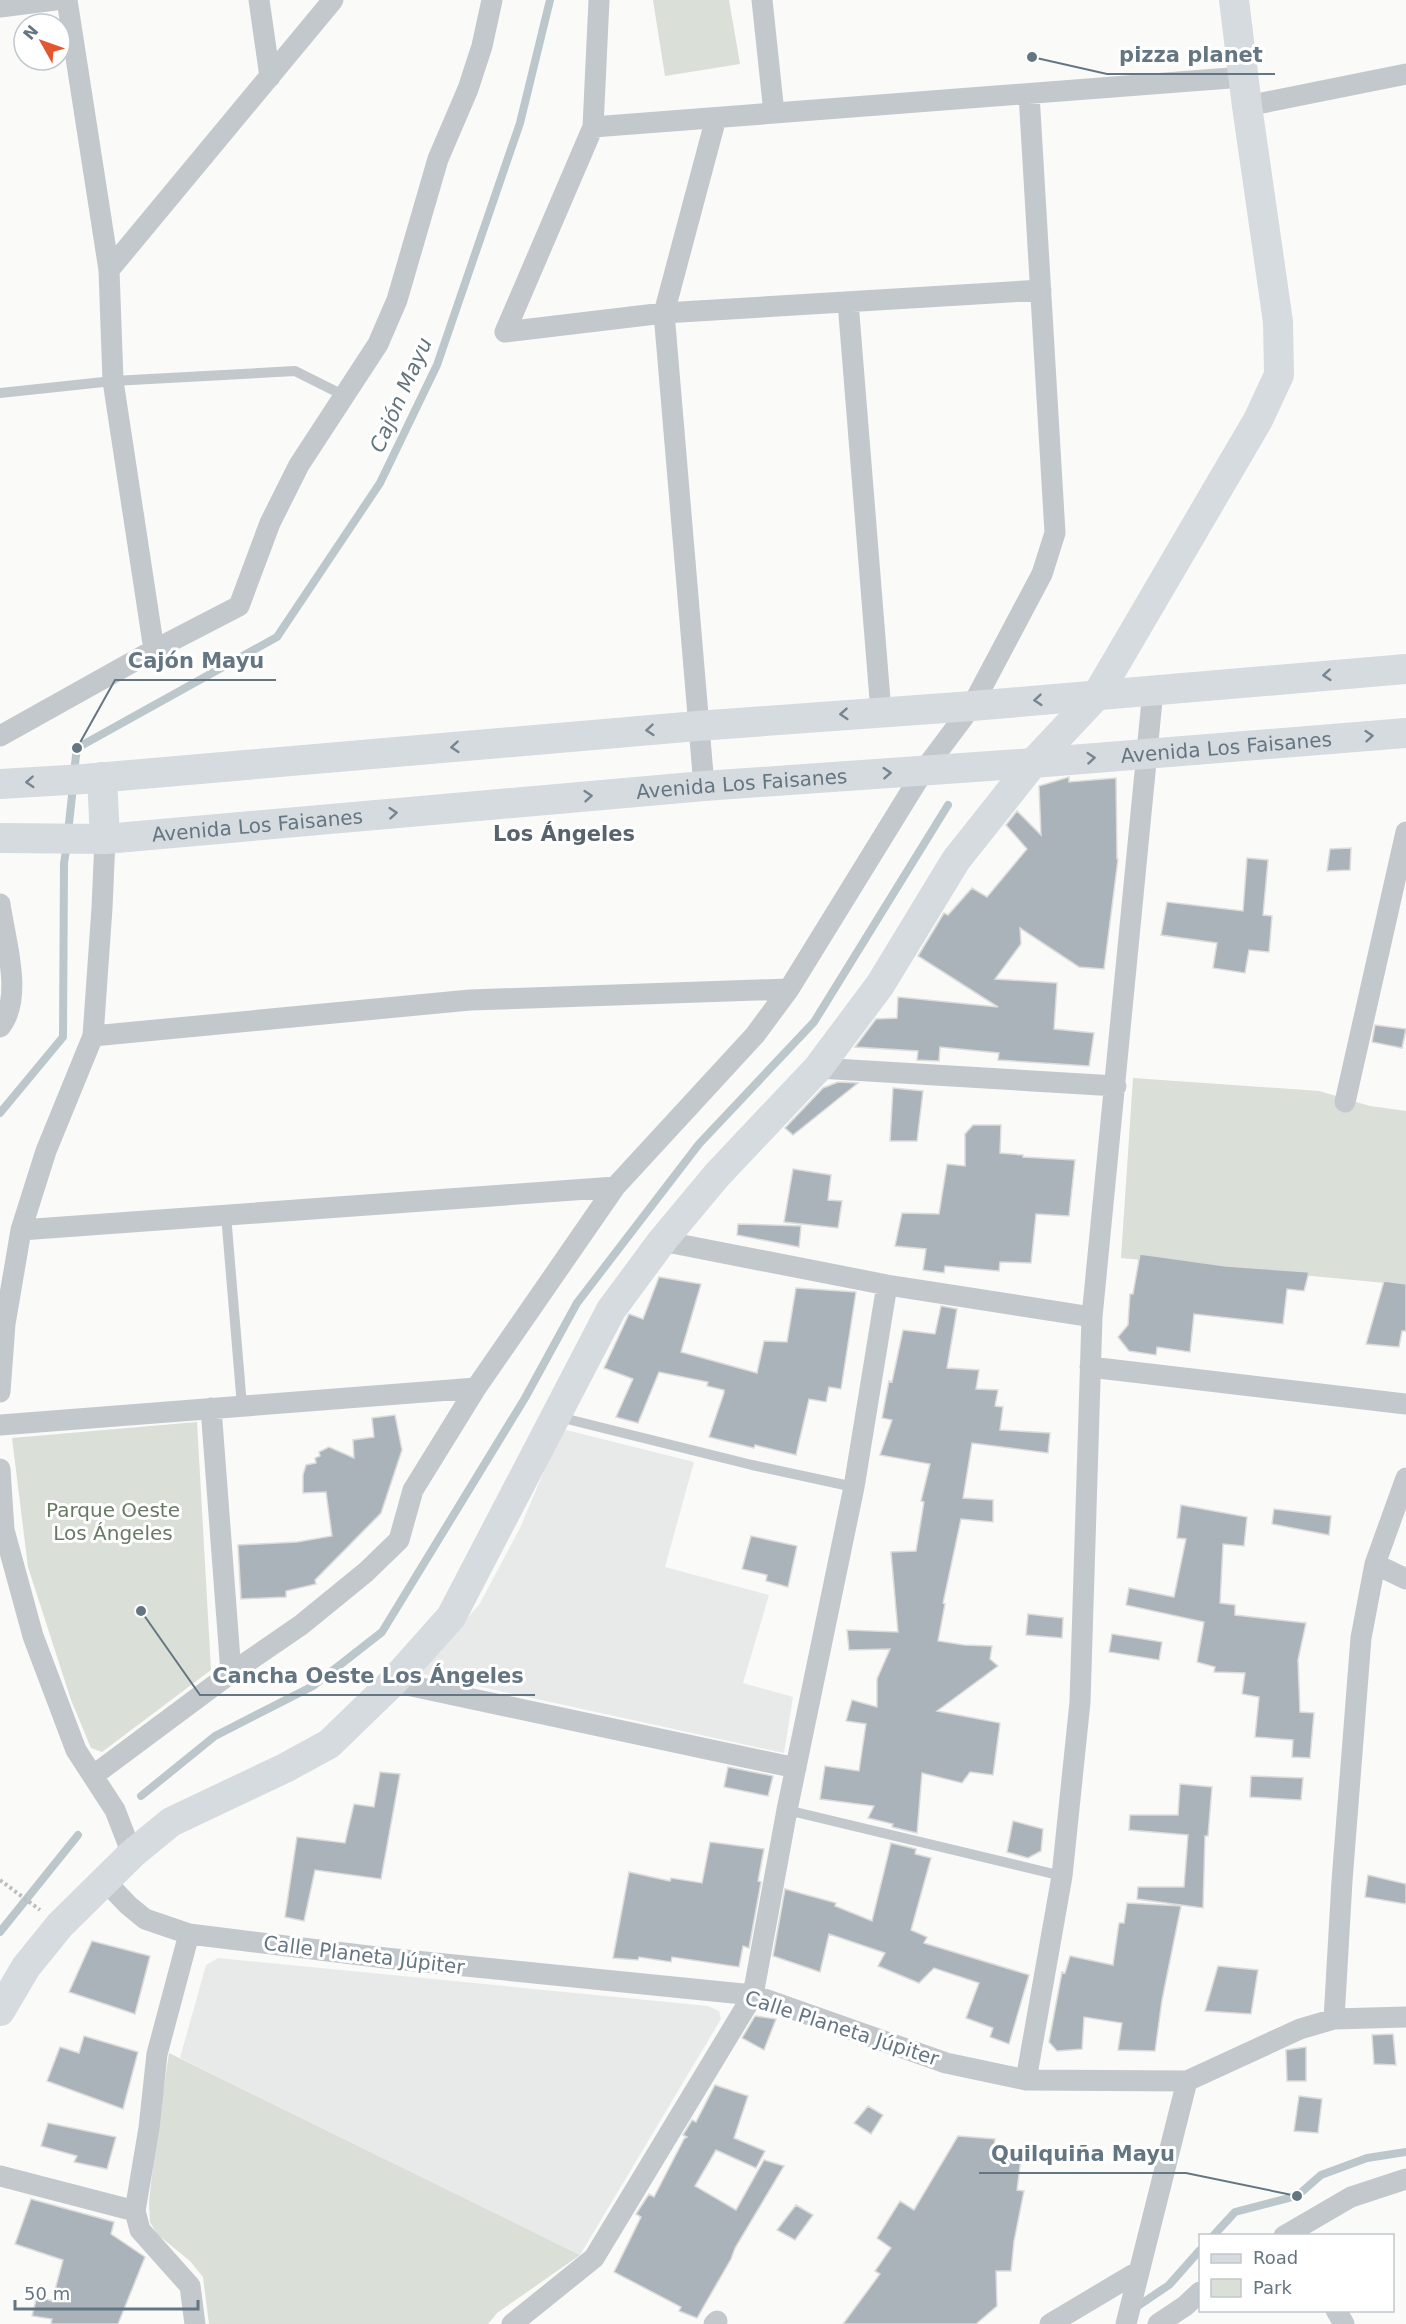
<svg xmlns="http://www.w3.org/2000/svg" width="1406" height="2324" font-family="'DejaVu Sans',sans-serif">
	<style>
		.built { fill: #e8e9e9 }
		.green { fill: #dadfd7 }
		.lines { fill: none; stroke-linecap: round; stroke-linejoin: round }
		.stream { stroke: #bbc7cb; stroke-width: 8 }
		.building { fill: #aab3b9; stroke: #dcdcda; stroke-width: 1.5 }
		.path { stroke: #bbbfc2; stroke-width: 4; stroke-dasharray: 3 3; stroke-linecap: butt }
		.lane { stroke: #c3c8cc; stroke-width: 10 }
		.street { stroke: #c3c8cc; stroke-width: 21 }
		.secondary { stroke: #d6dbdf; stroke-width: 30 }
		.oneway { stroke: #768591 }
		.labels { text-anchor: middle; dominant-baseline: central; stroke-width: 6; stroke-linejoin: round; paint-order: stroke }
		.street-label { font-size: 20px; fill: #657683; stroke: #fff }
		.park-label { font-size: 20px; fill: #687a64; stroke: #fff }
		.water-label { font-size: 21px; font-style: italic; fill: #60757c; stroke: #fff }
		.neighbourhood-label { font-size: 21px; font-weight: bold; fill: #57646e; stroke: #fff }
		.leader { fill: none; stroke: #657683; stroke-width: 2 }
		.callout-dot { fill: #657683; stroke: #fff; stroke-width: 2 }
		.callout-label { font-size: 21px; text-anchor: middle; font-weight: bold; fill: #657683; stroke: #fff; stroke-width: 6; stroke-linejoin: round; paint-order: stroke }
	</style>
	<rect width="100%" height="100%" fill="#fafaf8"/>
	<!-- built -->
	<path class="built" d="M 562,1429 L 694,1462 L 665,1567 L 769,1595 L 743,1683 L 793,1697 L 784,1753 L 417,1673 L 479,1605 L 520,1528 Z
		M 218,1958 L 708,2006 L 719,2011 L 721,2019 L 580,2255 L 180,2058 L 206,1965 Z"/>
	<!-- green -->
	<path class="green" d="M 653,0 L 729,0 L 740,64 L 665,76 Z
		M 1133,1078 L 1319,1091 L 1370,1106 L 1406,1111 L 1406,1285 L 1121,1258 Z
		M 197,1422 L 211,1670 L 102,1752 L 91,1748 L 71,1700 L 28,1567 L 12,1438 Z
		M 169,2053 L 580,2255 L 497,2313 L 488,2324 L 209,2324 L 203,2277 L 190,2261 L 157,2234 L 150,2222 L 149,2202 L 156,2138 Z"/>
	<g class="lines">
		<!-- stream -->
		<path class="stream" d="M 74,772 L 77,748 L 277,637 L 380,483 L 437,365 L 520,123 L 550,0
			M 68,832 L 73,787
			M 0,1113 L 63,1037 L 64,863 L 67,844
			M 141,1796 L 215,1736 L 313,1686 L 382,1632 L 525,1398 L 577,1303 L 699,1144 L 814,1022 L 948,805
			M 0,1932 L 78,1835
			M 1213,2236 L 1235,2212 L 1297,2196 L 1321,2175 L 1367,2158 L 1406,2152
			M 1135,2308 L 1169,2285 L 1200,2250"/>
	</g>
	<!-- building -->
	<path class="building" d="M 1069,777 L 1069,782 L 1116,778 L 1117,859 L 1118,859 L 1104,969 L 1079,967 L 1020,928 L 1021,944 L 995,979 L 1057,983 L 1054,1029 L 1094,1033 L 1089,1066 L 998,1060 L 999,1053 L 940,1047 L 939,1061 L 917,1060 L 918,1051 L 855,1047 L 876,1019 L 897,1018 L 898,997 L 998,1007 L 918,956 L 944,913 L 948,915 L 972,888 L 987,897 L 1027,849 L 1006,825 L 1017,811 L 1041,835 L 1039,786 Z
		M 1351,848 L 1350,870 L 1327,871 L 1330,849 Z
		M 1247,858 L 1268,860 L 1263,915 L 1272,916 L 1269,952 L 1249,950 L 1245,973 L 1213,968 L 1217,943 L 1161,935 L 1167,902 L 1243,911 Z
		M 1375,1025 L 1406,1029 L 1402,1048 L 1372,1042 Z
		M 838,1082 L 858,1083 L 793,1135 L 785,1128 L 823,1088 Z
		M 893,1088 L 923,1091 L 917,1141 L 890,1141 Z
		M 973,1125 L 1001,1125 L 1000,1153 L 1023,1155 L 1023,1157 L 1075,1160 L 1069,1216 L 1036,1214 L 1031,1263 L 1000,1262 L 999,1271 L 945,1266 L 944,1273 L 923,1270 L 926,1249 L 895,1246 L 902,1213 L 939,1214 L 947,1164 L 965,1166 L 965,1134 Z
		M 793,1169 L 831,1175 L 828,1200 L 842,1201 L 838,1228 L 784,1222 Z
		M 738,1224 L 801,1226 L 799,1247 L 737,1235 Z
		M 1140,1254 L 1226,1266 L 1309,1272 L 1304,1291 L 1287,1289 L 1283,1324 L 1194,1314 L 1190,1352 L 1157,1347 L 1156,1355 L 1129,1351 L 1118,1337 L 1128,1325 L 1130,1294 L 1133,1294 Z
		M 659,1277 L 701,1284 L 681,1352 L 757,1373 L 764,1341 L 787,1342 L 796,1288 L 856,1292 L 841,1389 L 829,1387 L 826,1402 L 809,1399 L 796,1455 L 755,1445 L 754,1448 L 709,1437 L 724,1393 L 724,1390 L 707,1386 L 708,1382 L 659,1372 L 638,1423 L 616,1417 L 633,1379 L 604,1368 L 629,1314 L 643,1319 Z
		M 1384,1281 L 1406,1284 L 1406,1331 L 1402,1331 L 1399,1347 L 1366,1344 Z
		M 941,1306 L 957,1309 L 947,1368 L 979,1370 L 976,1389 L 998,1390 L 995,1406 L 1003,1407 L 1000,1430 L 1050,1433 L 1048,1453 L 972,1443 L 963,1498 L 993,1500 L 993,1522 L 961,1519 L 943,1603 L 945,1604 L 938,1641 L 964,1645 L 992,1646 L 990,1659 L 998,1666 L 937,1711 L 1000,1723 L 993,1775 L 970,1772 L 962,1783 L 922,1773 L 917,1833 L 892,1827 L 893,1824 L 868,1818 L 874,1806 L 820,1799 L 825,1766 L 859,1771 L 866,1724 L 846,1721 L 852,1700 L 877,1707 L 877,1679 L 890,1649 L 849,1650 L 847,1630 L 898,1632 L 891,1552 L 916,1551 L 924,1502 L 921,1501 L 930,1464 L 880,1455 L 892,1420 L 882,1418 L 889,1381 L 892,1382 L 903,1330 L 935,1334 Z
		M 395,1415 L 402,1450 L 381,1513 L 315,1580 L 316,1584 L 286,1591 L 286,1597 L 241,1599 L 238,1545 L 297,1542 L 332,1536 L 326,1492 L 303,1493 L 303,1475 L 306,1465 L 316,1463 L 315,1458 L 320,1456 L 319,1452 L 329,1447 L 354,1458 L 353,1440 L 374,1437 L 372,1418 Z
		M 1181,1505 L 1247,1517 L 1244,1546 L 1223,1544 L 1220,1603 L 1235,1605 L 1235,1615 L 1306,1623 L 1298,1660 L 1300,1712 L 1314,1713 L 1310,1758 L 1292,1757 L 1293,1740 L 1255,1737 L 1259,1697 L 1242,1694 L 1245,1673 L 1214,1672 L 1215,1667 L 1197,1662 L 1204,1622 L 1126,1605 L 1129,1588 L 1174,1597 L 1186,1539 L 1177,1538 Z
		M 1274,1509 L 1331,1516 L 1329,1535 L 1272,1524 Z
		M 751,1536 L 797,1546 L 788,1587 L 766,1581 L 767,1575 L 742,1569 Z
		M 1028,1614 L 1063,1618 L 1062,1638 L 1026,1635 Z
		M 1112,1634 L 1162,1642 L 1159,1660 L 1109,1652 Z
		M 728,1767 L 773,1776 L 768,1796 L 724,1787 Z
		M 380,1772 L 400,1774 L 381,1879 L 315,1870 L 304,1921 L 285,1917 L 297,1837 L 345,1843 L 354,1804 L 374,1807 Z
		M 1251,1776 L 1303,1778 L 1301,1800 L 1250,1797 Z
		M 1180,1784 L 1212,1787 L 1208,1836 L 1205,1836 L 1203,1908 L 1137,1899 L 1138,1887 L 1184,1887 L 1188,1835 L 1129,1830 L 1130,1815 L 1178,1815 Z
		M 1013,1821 L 1043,1829 L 1041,1851 L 1028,1858 L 1007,1852 Z
		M 710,1842 L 764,1849 L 758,1881 L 761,1882 L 749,1948 L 743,1946 L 739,1967 L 672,1957 L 671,1962 L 639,1957 L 638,1960 L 613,1958 L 629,1872 L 670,1881 L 671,1878 L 702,1883 Z
		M 891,1843 L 916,1849 L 915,1854 L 931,1858 L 911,1930 L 927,1937 L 924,1943 L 1029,1975 L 1009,2044 L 990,2037 L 993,2028 L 966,2018 L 979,1983 L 934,1968 L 919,1983 L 878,1966 L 885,1953 L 829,1934 L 820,1972 L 773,1956 L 785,1889 L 836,1903 L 835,1906 L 872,1921 Z
		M 1368,1875 L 1406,1884 L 1406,1904 L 1365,1897 Z
		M 1127,1903 L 1181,1906 L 1162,2000 L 1155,2051 L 1118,2050 L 1122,2023 L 1084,2017 L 1082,2049 L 1057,2051 L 1049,2042 L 1062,1972 L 1065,1973 L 1070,1956 L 1113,1965 L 1119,1923 L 1124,1923 Z
		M 92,1941 L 150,1956 L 135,2014 L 69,1992 Z
		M 1218,1966 L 1258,1970 L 1251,2014 L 1205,2011 Z
		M 755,2016 L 776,2019 L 764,2050 L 742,2038 Z
		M 1393,2034 L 1396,2065 L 1374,2064 L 1372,2035 Z
		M 84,2036 L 138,2052 L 123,2109 L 47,2081 L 60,2047 L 79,2053 Z
		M 1306,2047 L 1306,2081 L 1287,2081 L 1286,2050 Z
		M 715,2085 L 748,2096 L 734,2138 L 765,2151 L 756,2168 L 716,2150 L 695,2186 L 736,2210 L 764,2160 L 784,2166 L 735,2248 L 731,2259 L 697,2318 L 679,2311 L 681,2307 L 614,2272 L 641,2217 L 636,2214 L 649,2194 L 654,2197 L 684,2139 L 687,2137 L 683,2135 L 692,2120 L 696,2122 Z
		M 1299,2096 L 1322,2099 L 1318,2133 L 1294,2131 Z
		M 868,2106 L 883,2115 L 871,2134 L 854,2123 Z
		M 48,2123 L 116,2137 L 107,2169 L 74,2162 L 77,2156 L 41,2146 Z
		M 958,2136 L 995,2139 L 993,2153 L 1021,2158 L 1017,2190 L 1024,2191 L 1014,2241 L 1011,2271 L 996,2271 L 997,2306 L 976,2324 L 843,2324 L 880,2274 L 875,2271 L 891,2248 L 877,2238 L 900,2201 L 914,2210 Z
		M 31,2199 L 114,2222 L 111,2234 L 145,2257 L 118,2324 L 51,2324 L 52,2319 L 32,2316 L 37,2296 L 52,2301 L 63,2260 L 15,2244 Z
		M 796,2205 L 813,2215 L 795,2240 L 777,2230 Z"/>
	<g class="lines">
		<!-- path -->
		<path class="path" d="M 0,1880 L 40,1910"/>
		<!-- lane -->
		<path class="lane" d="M 0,393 L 113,381 L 295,371 L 343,395
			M 226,1215 L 242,1406
			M 559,1417 L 752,1465 L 854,1487
			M 787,1810 L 1062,1876"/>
		<!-- street -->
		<path class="street" d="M 67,0 L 109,270 L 113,381 L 154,650
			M 259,0 L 270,77
			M 762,0 L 774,113
			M 0,7 L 55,0
			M 1247,106 L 1406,74
			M 593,127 L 1243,77
			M 109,270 L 333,0
			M 848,302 L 881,712
			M 505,332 L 664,313 L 1041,290
			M 505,332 L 593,127 L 599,0
			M 0,736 L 154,650 L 239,606 L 270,523 L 299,465 L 378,344 L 397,300 L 438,159 L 468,89 L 482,46 L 492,0
			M 704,786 L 664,313 L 716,118
			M 0,904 C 5,940 24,998 0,1027
			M 93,1036 L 470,1000 L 789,989
			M 818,1068 L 1116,1086
			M 1345,1102 L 1406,832
			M 21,1230 L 615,1187
			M 662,1241 L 887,1285 L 1092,1317
			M 1090,1367 L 1406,1404
			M 0,1392 L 5,1324 L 21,1230 L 46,1151 L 93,1036 L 102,908 L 105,839
			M 211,1408 L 231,1673
			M 0,1425 L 476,1388
			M 0,1469 L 4,1530 L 33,1636 L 76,1750 L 115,1810 L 132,1854
			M 1375,1564 L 1406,1579
			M 393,1682 L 796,1768
			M 94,1775 L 231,1673 L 301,1625 L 366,1572 L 399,1540 L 413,1490 L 476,1388 L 615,1187 L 755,1035 L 789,989 L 924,770 L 972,706 L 1042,574 L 1055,533 L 1029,94
			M 105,1881 L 128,1905 L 145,1919 L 189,1934 L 385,1958 L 753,1995 L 946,2063 L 1026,2080 L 1187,2081 L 1300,2029 L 1334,2019 L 1406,2017
			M 189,1934 L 157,2054 L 149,2128 L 135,2211 L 140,2230 L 190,2286 L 195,2324
			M 1334,2019 L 1342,1881 L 1361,1638 L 1375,1564 L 1406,1478
			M 1026,2080 L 1062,1876 L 1080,1702 L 1092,1317 L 1153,690
			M 0,2176 L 135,2211
			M 1284,2236 L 1351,2197 L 1406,2179
			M 1336,2310 L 1344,2324
			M 512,2324 L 594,2258 L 753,1995 L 787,1810 L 854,1487 L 887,1285
			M 714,2324 L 717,2321
			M 1050,2324 L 1139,2271
			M 1126,2324 L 1187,2081
			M 1158,2324 L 1185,2306 L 1200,2292"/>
		<!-- secondary -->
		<g class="secondary">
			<path d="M 102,777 L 105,839"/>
			<path d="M 0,784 L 84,779 L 697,726 L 972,706 L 1406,669"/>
			<path id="s1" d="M 0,838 L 105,839 L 704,786 L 1033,763 L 1406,733"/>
			<path d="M 0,2011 L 26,1967 L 60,1925 L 132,1854 L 171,1822 L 285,1768 L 329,1744 L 393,1682 L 451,1617 L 611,1310 L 662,1241 L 717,1175 L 818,1068 L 880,985 L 956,860 L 1033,763 L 1097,695 L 1258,420 L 1279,375 L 1278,322 L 1247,106 L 1234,0"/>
		</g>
	</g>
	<!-- one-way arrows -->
	<defs><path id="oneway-chevron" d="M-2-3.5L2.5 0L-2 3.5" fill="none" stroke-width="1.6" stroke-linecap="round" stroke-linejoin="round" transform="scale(1.5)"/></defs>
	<g class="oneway">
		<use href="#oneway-chevron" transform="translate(1327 675) rotate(175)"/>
		<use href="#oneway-chevron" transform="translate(1038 700) rotate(175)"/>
		<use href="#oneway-chevron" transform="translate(844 714) rotate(176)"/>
		<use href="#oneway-chevron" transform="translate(650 730) rotate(175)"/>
		<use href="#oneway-chevron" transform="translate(1369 736) rotate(-5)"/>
		<use href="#oneway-chevron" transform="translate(455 747) rotate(175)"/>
		<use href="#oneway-chevron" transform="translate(1091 758) rotate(-5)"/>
		<use href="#oneway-chevron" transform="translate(887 773) rotate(-4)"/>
		<use href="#oneway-chevron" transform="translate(30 782) rotate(176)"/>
		<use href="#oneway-chevron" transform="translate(588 796) rotate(-5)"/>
		<use href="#oneway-chevron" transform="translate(393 813) rotate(-5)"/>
	</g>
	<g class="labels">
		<!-- street labels -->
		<g class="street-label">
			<text stroke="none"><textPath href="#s1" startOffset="1230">Avenida Los Faisanes</textPath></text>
			<text stroke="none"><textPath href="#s1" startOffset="744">Avenida Los Faisanes</textPath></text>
			<text stroke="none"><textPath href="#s1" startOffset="258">Avenida Los Faisanes</textPath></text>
			<text transform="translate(364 1955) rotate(7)">Calle Planeta Júpiter</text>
			<text transform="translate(842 2028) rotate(18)">Calle Planeta Júpiter</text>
		</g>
		<!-- park labels -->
		<g class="park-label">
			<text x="113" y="1510">Parque Oeste<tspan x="113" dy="23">Los Ángeles</tspan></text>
		</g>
		<!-- water labels -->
		<g class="water-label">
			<text transform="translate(401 395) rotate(-66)">Cajón Mayu</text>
		</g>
		<!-- neighbourhood labels -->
		<g class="neighbourhood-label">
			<text x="564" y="834">Los Ángeles</text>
		</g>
	</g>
	<!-- callouts -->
	<path class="leader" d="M1032 57L1107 74H1275M77 748L115 680H276M141 1611L200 1695H535M1297 2196L1186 2173H979"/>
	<g class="callout-dot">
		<circle cx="1032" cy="57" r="6"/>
		<circle cx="77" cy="748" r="6"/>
		<circle cx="141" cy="1611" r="6"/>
		<circle cx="1297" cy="2196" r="6"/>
	</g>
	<g class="callout-label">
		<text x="1191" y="62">pizza planet</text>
		<text x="196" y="668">Cajón Mayu</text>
		<text x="368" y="1683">Cancha Oeste Los Ángeles</text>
		<text x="1083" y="2161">Quilquiña Mayu</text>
	</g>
	<!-- legend -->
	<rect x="1199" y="2234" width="195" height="78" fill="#ffffff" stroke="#c1c8cd" stroke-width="1.5"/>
	<rect x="1211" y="2254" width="30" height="9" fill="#d6dbdf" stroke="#c1c8cd" stroke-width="1.5"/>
	<text x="1253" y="2264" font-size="18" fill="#657683">Road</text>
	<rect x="1211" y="2279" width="30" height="18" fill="#dadfd7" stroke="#c1c8cd" stroke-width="1.5"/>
	<text x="1253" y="2294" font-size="18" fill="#657683">Park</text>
	<!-- north arrow -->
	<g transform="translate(42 42) rotate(310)"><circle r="28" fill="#ffffff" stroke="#c1c8cd" stroke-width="1.5"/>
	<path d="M0-4.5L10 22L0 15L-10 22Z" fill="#e4572e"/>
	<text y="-9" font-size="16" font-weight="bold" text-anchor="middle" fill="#657683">N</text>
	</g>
	<!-- scale -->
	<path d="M15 2300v9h183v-9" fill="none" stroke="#657683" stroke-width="3"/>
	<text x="24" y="2300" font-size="18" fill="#657683" stroke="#ffffff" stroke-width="4.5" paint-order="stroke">50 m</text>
</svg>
